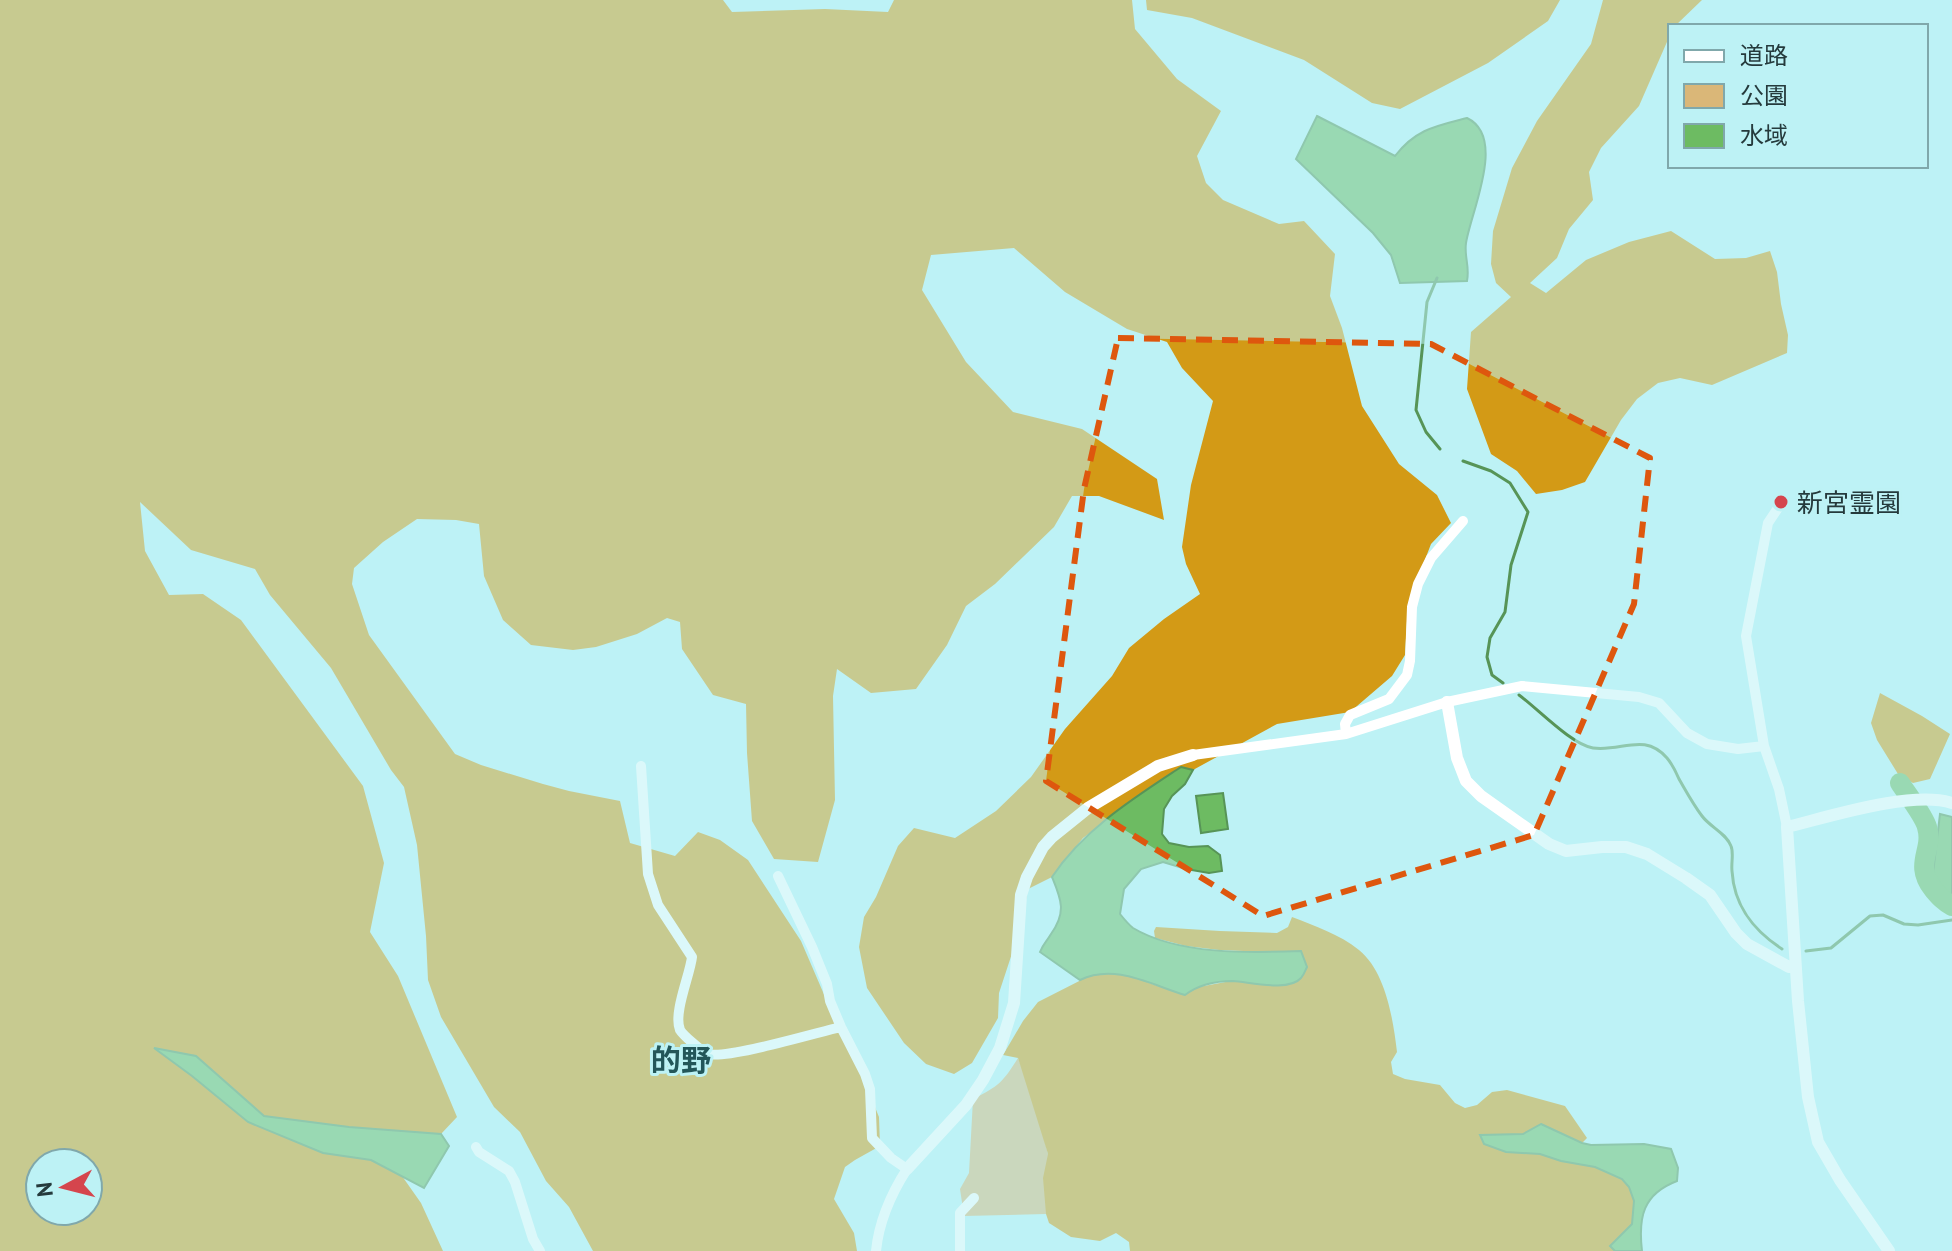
<svg xmlns="http://www.w3.org/2000/svg" width="1952" height="1251" font-family="'PT Sans','Noto Sans JP',sans-serif">
	<style>
		.green { fill: #dab778 }
		.forest { fill: #d39a16; fill-rule: evenodd }
		.water { fill: #6dbb62; stroke: #579457; stroke-width: 2 }
		.lines { fill: none; stroke-linecap: round; stroke-linejoin: round }
		.stream { stroke: #579457; stroke-width: 3 }
		.river { stroke: #6dbb62; stroke-width: 20 }
		.minor { stroke: #fff; stroke-width: 10 }
		.tertiary { stroke: #fff; stroke-width: 12 }
		.marked { fill: none; stroke: #de570e; stroke-width: 6; stroke-dasharray: 16 10; stroke-linejoin: round }
		.poi-dot { fill: #d5454d; stroke: #bdf2f5; stroke-width: 3 }
		.labels { text-anchor: middle; dominant-baseline: central; stroke-width: 6; stroke-linejoin: round; paint-order: stroke }
		.poi-label { font-size: 26px; fill: #253a3c; stroke: #bdf2f5; text-anchor: start }
		.quarter-label { font-size: 30px; font-weight: bold; fill: #235659; stroke: #bdf2f5 }
	</style>
	<rect width="100%" height="100%" fill="#bdf2f5"/>
	<!-- green -->
	<path class="green" d="M 1018,1058 L 1035,1102 L 1048,1154 L 1046,1214 L 964,1216 L 960,1189 L 969,1173 L 973,1099 C 999,1086 1003,1082 1018,1058 Z"/>
	<!-- forest -->
	<path class="forest" d="M 0,0 L 723,0 L 732,12 L 825,9 L 888,12 L 894,0 L 1132,0 L 1135,29 L 1177,79 L 1221,111 L 1197,156 L 1206,183 L 1223,200 L 1279,224 L 1304,221 L 1335,254 L 1330,296 L 1342,328 L 1362,406 L 1399,464 L 1437,495 L 1451,523 L 1431,544 L 1408,604 L 1405,655 L 1392,676 L 1350,712 L 1277,724 L 1193,770 L 1181,767 L 1083,838 L 1052,877 L 1028,889 L 1021,926 L 999,993 L 998,1018 L 972,1063 L 954,1074 L 926,1064 L 904,1043 L 867,988 L 859,947 L 864,917 L 876,897 L 898,846 L 914,828 L 955,838 L 996,811 L 1031,777 L 1065,729 L 1112,676 L 1129,648 L 1164,619 L 1200,594 L 1186,564 L 1182,547 L 1191,485 L 1213,401 L 1182,368 L 1167,342 L 1127,329 L 1065,292 L 1014,248 L 931,255 L 922,290 L 966,362 L 1013,412 L 1082,429 L 1157,479 L 1164,520 L 1099,496 L 1072,496 L 1054,527 L 995,584 L 966,606 L 947,645 L 916,689 L 871,693 L 837,669 L 833,696 L 835,800 L 818,862 L 774,859 L 752,821 L 747,753 L 746,704 L 713,695 L 682,649 L 680,622 L 667,618 L 637,634 L 596,647 L 573,650 L 531,645 L 503,620 L 484,576 L 479,524 L 456,520 L 417,519 L 383,542 L 354,568 L 352,584 L 369,635 L 455,754 L 481,765 L 543,784 L 569,791 L 620,801 L 630,843 L 675,856 L 698,832 L 720,840 L 748,860 L 801,941 L 829,1006 L 857,1063 L 879,1117 L 880,1146 L 855,1160 L 845,1167 L 834,1199 L 854,1233 L 857,1251 L 593,1251 L 569,1207 L 546,1181 L 520,1132 L 494,1107 L 441,1017 L 428,980 L 426,936 L 417,845 L 404,787 L 391,770 L 331,668 L 270,595 L 255,569 L 191,550 L 140,502 L 145,551 L 169,595 L 203,594 L 241,620 L 363,786 L 384,863 L 370,932 L 398,976 L 457,1117 L 441,1134 L 349,1127 L 263,1116 L 196,1056 L 156,1049 L 192,1076 L 323,1153 L 371,1160 L 402,1176 L 421,1203 L 443,1251 L 0,1251 ZM 40,1163 L 88,1163 L 88,1211 L 40,1211 Z
		M 1146,0 L 1560,0 L 1548,21 L 1488,63 L 1400,109 L 1372,103 L 1304,60 L 1192,18 L 1147,10 Z
		M 1603,0 L 1702,0 L 1675,26 L 1670,26 L 1670,35 L 1639,106 L 1601,148 L 1589,172 L 1593,200 L 1569,229 L 1557,258 L 1530,283 L 1546,293 L 1586,260 L 1629,242 L 1671,231 L 1715,259 L 1746,258 L 1770,251 L 1777,272 L 1781,304 L 1788,335 L 1787,353 L 1712,385 L 1680,378 L 1658,383 L 1637,399 L 1621,420 L 1585,482 L 1562,490 L 1536,494 L 1517,471 L 1491,454 L 1467,389 L 1471,332 L 1511,297 L 1496,283 L 1491,264 L 1493,231 L 1512,168 L 1537,121 L 1591,44 Z
		M 1880,693 L 1922,716 L 1950,734 L 1930,779 L 1913,783 L 1898,774 L 1877,740 L 1871,723 Z
		M 1292,917 C 1315,926 1339,934 1359,950 C 1386,972 1393,1019 1397,1052 L 1391,1062 L 1393,1074 L 1405,1079 L 1440,1085 L 1455,1103 L 1465,1108 L 1477,1105 L 1492,1092 L 1507,1090 L 1565,1106 L 1587,1138 L 1582,1143 L 1541,1124 L 1523,1134 L 1481,1135 L 1506,1152 L 1540,1154 L 1561,1161 L 1595,1167 L 1622,1179 L 1629,1187 L 1634,1201 L 1632,1224 L 1611,1245 L 1615,1251 L 1130,1251 L 1129,1242 L 1116,1233 L 1100,1241 L 1071,1237 L 1049,1223 L 1046,1214 L 1043,1178 L 1048,1154 L 1018,1058 L 1003,1055 L 1023,1021 L 1038,1002 L 1093,974 L 1112,974 L 1131,976 L 1160,987 L 1193,988 L 1231,981 L 1266,985 L 1300,951 L 1268,952 L 1219,950 L 1186,946 L 1155,938 L 1154,931 L 1156,927 L 1220,931 L 1277,933 L 1288,927 Z"/>
	<!-- water -->
	<path class="water" d="M 1317,116 L 1395,156 C 1416,129 1436,126 1467,118 C 1507,137 1471,211 1466,243 C 1464,257 1470,266 1467,281 L 1400,283 L 1391,255 L 1373,233 L 1296,159 Z
		M 1181,767 L 1193,770 L 1185,784 L 1172,796 L 1164,809 L 1162,834 L 1169,843 L 1189,847 L 1208,846 L 1220,855 L 1222,871 L 1209,873 L 1186,869 L 1163,862 L 1141,869 L 1124,889 L 1120,914 C 1124,919 1128,924 1133,928 C 1178,955 1250,953 1301,951 L 1307,967 C 1305,971 1304,975 1301,978 C 1289,992 1250,982 1233,981 C 1216,981 1198,985 1185,995 C 1151,985 1115,963 1080,980 L 1040,952 C 1043,944 1047,941 1051,934 C 1067,912 1061,899 1052,877 C 1084,829 1134,798 1181,767 Z
		M 1223,793 L 1228,829 L 1201,833 L 1196,796 Z
		M 1940,814 L 1952,817 L 1952,898 L 1941,890 L 1933,873 Z
		M 154,1048 L 196,1056 L 264,1116 L 349,1127 L 441,1134 L 449,1146 L 424,1188 L 371,1160 L 323,1153 L 248,1122 L 192,1076 Z
		M 1541,1124 L 1582,1143 L 1591,1145 L 1644,1144 L 1671,1149 L 1678,1168 L 1677,1181 C 1643,1194 1638,1217 1642,1251 L 1615,1251 L 1610,1246 L 1632,1224 L 1634,1201 L 1629,1187 L 1622,1179 L 1595,1167 L 1561,1161 L 1540,1154 L 1506,1152 L 1484,1144 L 1480,1135 L 1523,1134 Z"/>
	<g class="lines">
		<!-- stream -->
		<path class="stream" d="M 1437,278 L 1427,302 L 1416,410 L 1426,432 L 1440,449
			M 1463,461 L 1491,471 L 1510,483 L 1528,512 L 1511,565 L 1505,612 L 1490,638 L 1487,657 L 1492,675 L 1503,683
			M 1519,695 C 1538,709 1572,745 1593,748 C 1622,752 1644,732 1667,758 C 1672,764 1676,772 1679,779 C 1686,791 1693,804 1702,816 C 1710,827 1726,833 1731,846 C 1734,853 1731,863 1732,871 C 1734,906 1753,930 1782,949
			M 1806,951 L 1831,948 L 1870,916 L 1883,915 L 1904,924 L 1918,925 L 1952,920"/>
		<!-- river -->
		<path class="river" d="M 1900,783 C 1907,794 1924,816 1927,827 C 1934,851 1913,863 1933,889 C 1939,896 1943,901 1952,906"/>
		<!-- minor -->
		<path class="minor" d="M 1784,499 L 1768,523 L 1746,636 L 1764,746 L 1779,789 L 1787,827
			M 1346,734 L 1345,724 L 1350,715 L 1389,699 L 1407,675 L 1410,661 L 1412,607 L 1418,584 L 1431,558 L 1463,521
			M 1193,755 L 1346,734 L 1447,702 L 1522,686 L 1639,697 L 1659,703 L 1687,733 L 1707,744 L 1738,749 L 1764,746
			M 641,766 L 648,874 L 658,905 L 692,957 C 690,975 673,1013 680,1030 C 683,1035 702,1052 708,1054 C 728,1059 815,1033 841,1027
			M 778,876 L 812,947 L 827,984 L 830,1001 L 841,1027 L 865,1074 L 870,1089 L 872,1138 L 891,1158 L 907,1169 C 891,1194 879,1221 876,1251
			M 476,1147 L 479,1152 L 509,1171 L 515,1182 L 533,1239 L 540,1251
			M 960,1251 L 960,1213 L 974,1198"/>
		<!-- tertiary -->
		<path class="tertiary" d="M 1447,702 L 1457,758 L 1466,781 L 1481,796 L 1549,844 L 1566,851 L 1602,847 L 1626,847 L 1647,854 L 1686,878 L 1710,895 L 1736,933 L 1747,944 L 1789,967 L 1795,966
			M 907,1169 L 966,1105 L 983,1080 L 1000,1048 L 1014,1003 L 1021,895 L 1027,877 L 1043,847 L 1052,837 L 1088,808 L 1158,766 L 1193,755
			M 1889,1251 L 1840,1180 L 1818,1142 L 1808,1097 L 1798,1001 L 1787,827 C 1828,817 1912,790 1952,803"/>
	</g>
	<!-- marked area -->
	<path d="M0 0H1952V1251H0ZM 1118,338 L 1431,344 L 1650,458 L 1634,604 L 1534,835 L 1263,916 L 1046,781 L 1084,489 Z" fill="#bdf2f5" fill-opacity=".55" fill-rule="evenodd"/>
	<path class="marked" d="M 1118,338 L 1431,344 L 1650,458 L 1634,604 L 1534,835 L 1263,916 L 1046,781 L 1084,489 Z"/>
	<!-- markers -->
	<circle class="poi-dot" cx="1781" cy="502" r="8"/>
	<g class="labels">
		<!-- poi labels -->
		<g class="poi-label">
			<text x="1797" y="502">新宮霊園</text>
		</g>
		<!-- quarter labels -->
		<g class="quarter-label">
			<text x="681" y="1059">的野</text>
		</g>
	</g>
	<!-- legend -->
	<rect x="1668" y="24" width="260" height="144" fill="#bdf2f5" stroke="#80a8ab" stroke-width="2"/>
	<rect x="1684" y="50" width="40" height="12" fill="#ffffff" stroke="#80a8ab" stroke-width="2"/>
	<text x="1740" y="64" font-size="24" fill="#253a3c">道路</text>
	<rect x="1684" y="84" width="40" height="24" fill="#dab778" stroke="#80a8ab" stroke-width="2"/>
	<text x="1740" y="104" font-size="24" fill="#253a3c">公園</text>
	<rect x="1684" y="124" width="40" height="24" fill="#6dbb62" stroke="#80a8ab" stroke-width="2"/>
	<text x="1740" y="144" font-size="24" fill="#253a3c">水域</text>
	<!-- north arrow -->
	<g transform="translate(64 1187) rotate(263)"><circle r="38" fill="#bdf2f5" stroke="#80a8ab" stroke-width="2"/>
	<path d="M0-6L14 30L0 20L-14 30Z" fill="#d5454d"/>
	<text y="-12" font-size="22" font-weight="bold" text-anchor="middle" fill="#253a3c">N</text>
	</g>
</svg>
